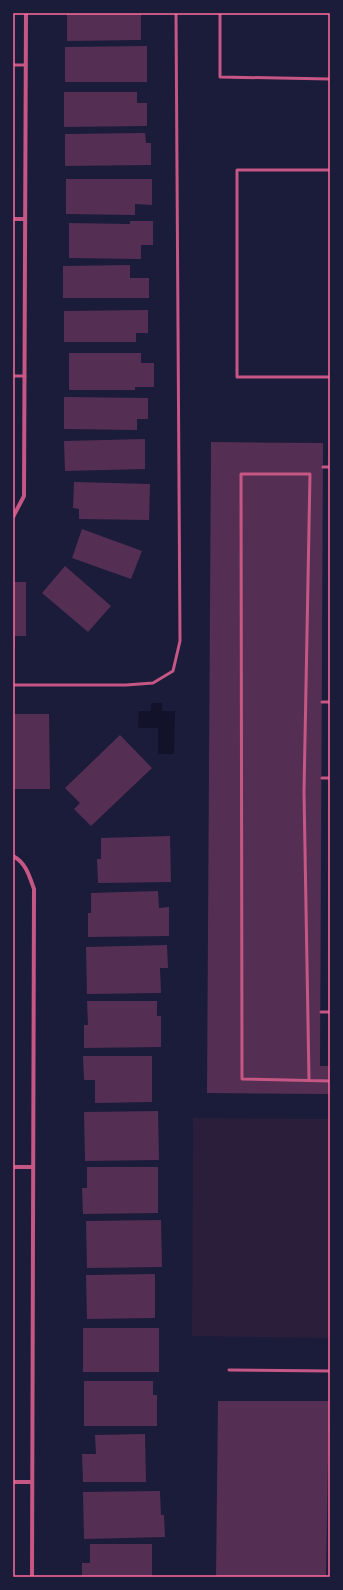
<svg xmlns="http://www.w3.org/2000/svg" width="343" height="1590" font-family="'PT Sans Narrow',sans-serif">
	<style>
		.green { fill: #2a1e3b }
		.water { fill: #12122b }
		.building { fill: #542f53 }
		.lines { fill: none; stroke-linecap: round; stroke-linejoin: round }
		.service { stroke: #c65784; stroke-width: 3 }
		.minor { stroke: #c65784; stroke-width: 4 }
		.neatline { fill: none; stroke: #ff6b9d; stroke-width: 1.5 }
	</style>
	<rect width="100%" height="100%" fill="#1b1b3a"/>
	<!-- green -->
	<path class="green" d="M 193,1118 L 330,1119 L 330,1338 L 192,1336 Z"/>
	<!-- water -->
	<path class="water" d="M 151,703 L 162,703 L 162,711 L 175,711 L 174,754 L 158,754 L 158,728 L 138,728 L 139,711 L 151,711 Z"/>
	<!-- building -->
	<path class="building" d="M 67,13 L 141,13 L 141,40 L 67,41 Z
		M 147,46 L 147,82 L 65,82 L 65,47 Z
		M 64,92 L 137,92 L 137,103 L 147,103 L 147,126 L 64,127 Z
		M 145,133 L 146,143 L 151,143 L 151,165 L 65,166 L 65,134 Z
		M 66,179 L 152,179 L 152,205 L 135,204 L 135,215 L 66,214 Z
		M 130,221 L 153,221 L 153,245 L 141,245 L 141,259 L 69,258 L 69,223 L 130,224 Z
		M 130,265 L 130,278 L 149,278 L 149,298 L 63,298 L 63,266 Z
		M 148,310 L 148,333 L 136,333 L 136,342 L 64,342 L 64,311 Z
		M 69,353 L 141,353 L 141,363 L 154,363 L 154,387 L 135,387 L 135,390 L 69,390 Z
		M 64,397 L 148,398 L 148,419 L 137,419 L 137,430 L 64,429 Z
		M 145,439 L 145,469 L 65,471 L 64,441 Z
		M 211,442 L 323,443 L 320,1066 L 330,1066 L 330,1094 L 207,1093 Z
		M 74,482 L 150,484 L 149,520 L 79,519 L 79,509 L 73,508 Z
		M 82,529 L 142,551 L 131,579 L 72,558 Z
		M 65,566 L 111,606 L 88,632 L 42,593 Z
		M 13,582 L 26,582 L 26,636 L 15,636 L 15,648 L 13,648 Z
		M 13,714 L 49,714 L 50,789 L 13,789 Z
		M 120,735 L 152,768 L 91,826 L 74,809 L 80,803 L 65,788 Z
		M 170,836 L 171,882 L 98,883 L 97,859 L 101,859 L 101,838 Z
		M 158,891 L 159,908 L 169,907 L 169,936 L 88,937 L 88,913 L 91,913 L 91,893 Z
		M 167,945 L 168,968 L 160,968 L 161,993 L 87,994 L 86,947 Z
		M 87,1001 L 157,1001 L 157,1016 L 161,1016 L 161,1047 L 84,1048 L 84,1025 L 88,1025 Z
		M 83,1056 L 152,1056 L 152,1102 L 95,1103 L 95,1080 L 84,1080 Z
		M 158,1111 L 159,1160 L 85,1161 L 84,1112 Z
		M 87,1167 L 158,1167 L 158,1213 L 83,1214 L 82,1188 L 87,1188 Z
		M 161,1220 L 162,1267 L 87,1268 L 86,1221 Z
		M 155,1274 L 155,1318 L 87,1319 L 86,1275 Z
		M 83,1328 L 159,1328 L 159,1372 L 83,1372 Z
		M 84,1381 L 153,1381 L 153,1395 L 157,1395 L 157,1426 L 84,1426 Z
		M 218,1401 L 329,1401 L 326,1577 L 216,1577 Z
		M 145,1434 L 146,1482 L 83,1482 L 82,1454 L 96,1454 L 95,1435 Z
		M 160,1491 L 161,1515 L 164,1515 L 165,1537 L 84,1539 L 83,1492 Z
		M 90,1544 L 152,1544 L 152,1577 L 82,1577 L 82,1563 L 90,1563 Z"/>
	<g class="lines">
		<!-- service -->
		<path class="service" d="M 220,13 L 220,77 L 330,79
			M 13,65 L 26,65
			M 330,170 L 237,170 L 237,377 L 330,377
			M 13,376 L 25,376
			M 323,467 L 330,467
			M 13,685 L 126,685 L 153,683 L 173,671 L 180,641 L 176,13
			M 322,702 L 330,702
			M 322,778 L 330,778
			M 321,1012 L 330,1012
			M 309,1080 L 304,792 L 310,474 L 241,474 L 242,1079 L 330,1081
			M 229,1370 L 330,1371"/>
		<!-- minor -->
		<path class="minor" d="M 13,219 L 25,219
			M 13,517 L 24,496 L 26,13
			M 13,856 C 26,863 29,875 34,889 L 32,1577
			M 13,1167 L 32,1167
			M 13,1482 L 32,1482"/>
	</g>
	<!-- border -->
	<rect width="343" height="1590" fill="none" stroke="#1b1b3a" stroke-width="28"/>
	<rect x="14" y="14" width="315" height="1562" class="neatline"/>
</svg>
